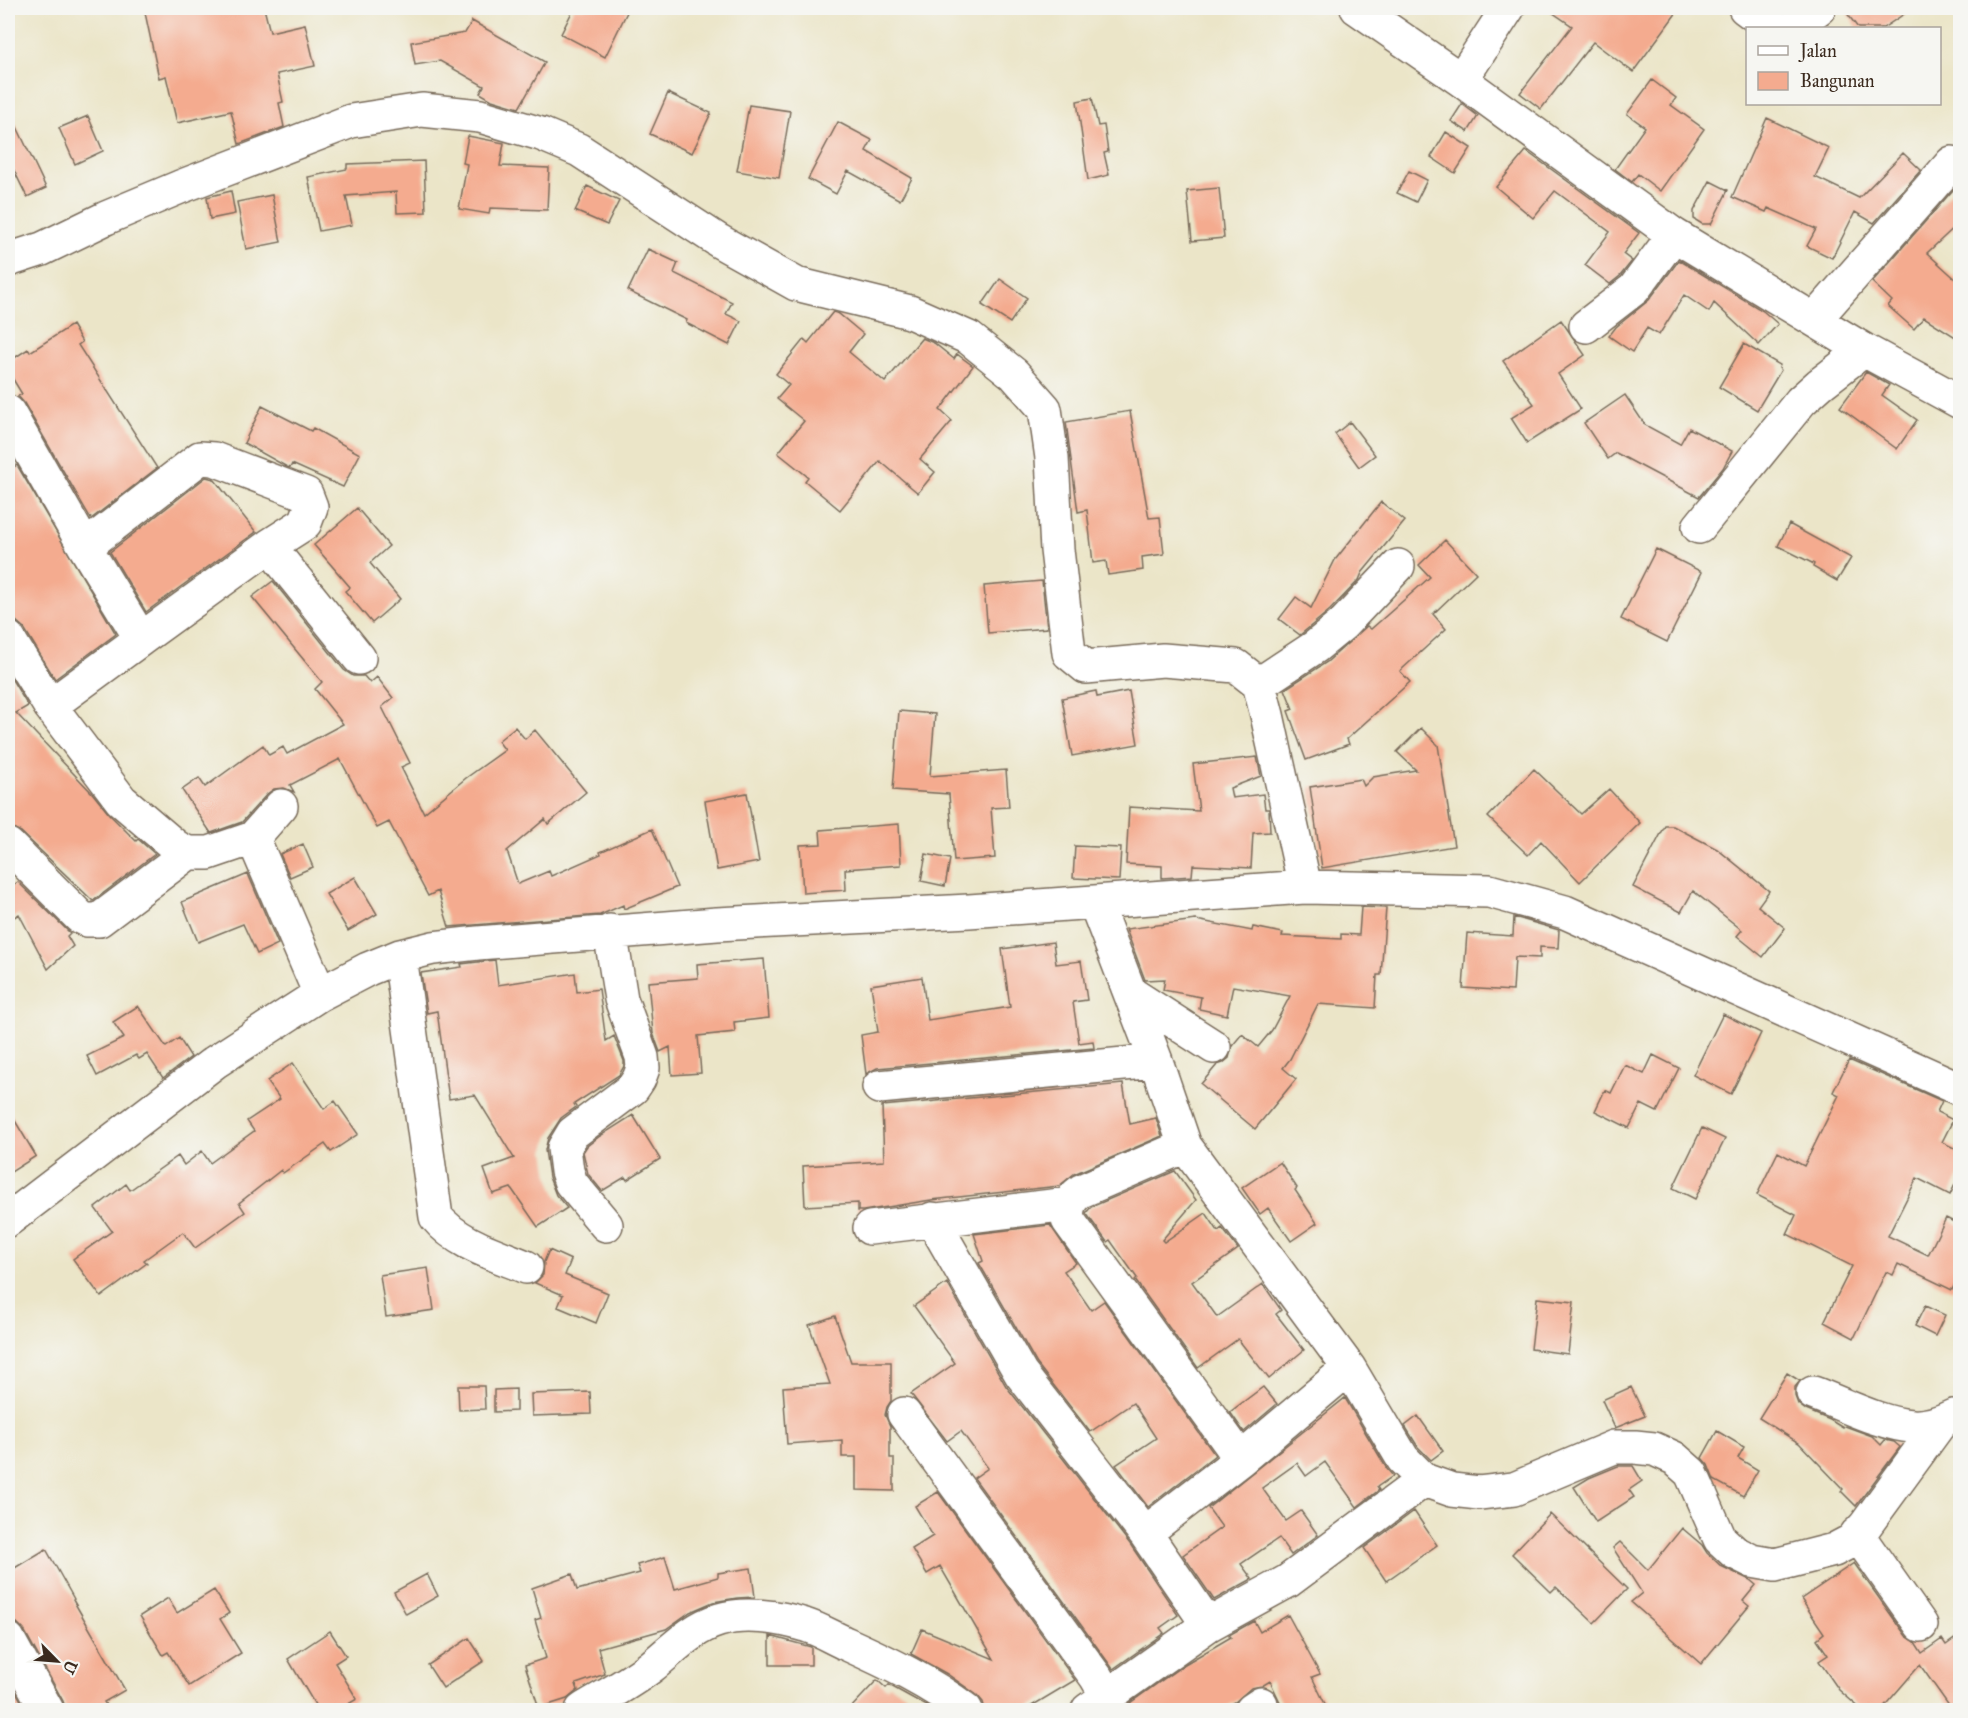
<svg xmlns="http://www.w3.org/2000/svg" width="1968" height="1718" font-family="'IM FELL Great Primer',serif">
	<style>
		.building { fill: #f4ab8f }
		.lines { fill: none; stroke-linecap: round; stroke-linejoin: round }
		.minor-casing { stroke: #796b5a; stroke-width: 36 }
		.minor { stroke: #fff; stroke-width: 33 }
	</style>
	<rect width="100%" height="100%" fill="#f6f6f2"/>
	<filter id="ink" filterUnits="userSpaceOnUse"><feTurbulence type="fractalNoise" baseFrequency=".0167" numOctaves="2"/><feDisplacementMap in="SourceGraphic" scale="12" xChannelSelector="R" yChannelSelector="G"/><feConvolveMatrix kernelMatrix="1 2 1 2 8 2 1 2 1" color-interpolation-filters="sRGB"/></filter>
	<filter id="wash" filterUnits="userSpaceOnUse"><feTurbulence type="fractalNoise" baseFrequency=".008" numOctaves="4" result="noise"/><feDisplacementMap in="SourceGraphic" scale="24" xChannelSelector="R" yChannelSelector="G"/><feGaussianBlur stdDeviation="1.35" result="paint"/><feColorMatrix in="noise" values="0 0 0 0 0 0 0 0 0 0 0 0 0 0 0 0 0 1.4 0 .05"/><feComposite in="paint" operator="in"/></filter>
	<g filter="url(#wash)">
		<rect width="100%" height="100%" fill="#ebe5c8"/>
		<g id="blocks">
			<!-- building -->
			<path class="building" d="M 144,8 L 264,8 L 270,32 L 305,24 L 315,66 L 277,74 L 283,102 L 279,103 L 284,127 L 239,144 L 231,111 L 177,123 L 166,76 L 159,78 Z
				M 574,8 L 629,8 L 605,57 L 561,34 Z
				M 1546,8 L 1680,8 L 1633,72 L 1593,42 L 1541,109 L 1520,93 L 1572,26 Z
				M 1843,8 L 1913,8 L 1883,28 L 1858,28 Z
				M 472,21 L 545,62 L 519,108 L 492,100 L 480,93 L 484,86 L 440,61 L 415,65 L 411,42 L 465,33 Z
				M 1652,80 L 1676,98 L 1671,105 L 1704,129 L 1660,191 L 1638,174 L 1632,182 L 1615,169 L 1645,127 L 1627,114 Z
				M 668,93 L 711,113 L 692,153 L 650,134 Z
				M 1092,98 L 1098,126 L 1104,125 L 1108,152 L 1104,153 L 1109,175 L 1088,180 L 1077,101 Z
				M 1462,104 L 1478,116 L 1468,132 L 1451,121 Z
				M 749,105 L 790,111 L 779,178 L 737,171 Z
				M 8,108 L 46,188 L 27,197 L 8,158 Z
				M 88,116 L 103,151 L 75,164 L 59,128 Z
				M 1767,118 L 1829,148 L 1815,177 L 1859,198 L 1903,153 L 1921,170 L 1874,223 L 1855,212 L 1832,258 L 1807,246 L 1816,229 L 1768,208 L 1766,212 L 1732,197 Z
				M 838,122 L 872,140 L 866,151 L 912,178 L 900,200 L 848,171 L 836,194 L 808,179 Z
				M 1446,132 L 1471,148 L 1455,173 L 1431,157 Z
				M 468,136 L 504,143 L 500,166 L 549,168 L 547,210 L 490,208 L 489,214 L 459,209 L 467,164 L 463,163 Z
				M 1526,151 L 1639,233 L 1623,254 L 1632,261 L 1620,276 L 1610,284 L 1585,265 L 1610,232 L 1555,191 L 1533,218 L 1496,187 Z
				M 424,161 L 426,212 L 397,213 L 396,192 L 346,196 L 352,225 L 319,231 L 308,177 L 347,169 L 347,164 Z
				M 1409,171 L 1427,180 L 1416,202 L 1397,193 Z
				M 1710,181 L 1728,190 L 1711,224 L 1702,224 L 1694,219 L 1694,211 Z
				M 1960,182 L 1960,222 L 1927,253 L 1960,283 L 1960,340 L 1924,317 L 1914,329 L 1888,306 L 1892,301 L 1872,282 Z
				M 587,186 L 619,201 L 607,225 L 575,211 Z
				M 1219,188 L 1224,238 L 1192,241 L 1187,191 Z
				M 231,191 L 235,214 L 210,219 L 207,197 Z
				M 272,195 L 281,242 L 246,249 L 237,202 Z
				M 648,249 L 678,263 L 674,273 L 732,302 L 726,314 L 741,321 L 729,345 L 686,323 L 687,320 L 628,291 Z
				M 1679,260 L 1763,311 L 1778,324 L 1759,345 L 1714,303 L 1709,312 L 1684,295 L 1659,335 L 1647,328 L 1632,352 L 1609,336 L 1616,327 L 1649,300 Z
				M 1000,279 L 1027,298 L 1010,323 L 982,305 Z
				M 833,312 L 839,314 L 863,334 L 849,352 L 885,382 L 922,338 L 934,343 L 954,359 L 957,354 L 973,366 L 940,410 L 952,421 L 920,459 L 935,472 L 918,493 L 880,461 L 840,510 L 805,481 L 808,477 L 778,453 L 804,421 L 777,399 L 789,385 L 776,374 L 804,339 L 808,343 Z
				M 1561,320 L 1585,355 L 1558,374 L 1581,409 L 1527,443 L 1511,418 L 1534,404 L 1503,361 Z
				M 72,325 L 82,342 L 78,345 L 157,468 L 91,519 L 24,403 L 18,396 L 22,394 L 8,371 L 8,362 L 28,349 L 30,352 Z
				M 1744,344 L 1780,365 L 1779,368 L 1781,370 L 1757,410 L 1719,387 Z
				M 1866,372 L 1889,385 L 1882,395 L 1917,420 L 1897,449 L 1840,407 Z
				M 1625,395 L 1645,425 L 1680,444 L 1689,428 L 1732,451 L 1723,468 L 1699,497 L 1616,453 L 1608,459 L 1584,423 Z
				M 262,406 L 311,431 L 313,428 L 360,454 L 343,487 L 292,464 L 290,468 L 287,467 L 244,443 Z
				M 1130,411 L 1149,518 L 1160,517 L 1164,554 L 1142,557 L 1143,570 L 1108,575 L 1106,561 L 1093,563 L 1087,510 L 1078,512 L 1066,422 Z
				M 1350,422 L 1375,455 L 1359,467 L 1335,434 Z
				M 17,465 L 116,634 L 55,679 L 24,628 L 16,621 L 8,619 L 8,471 Z
				M 206,477 L 214,479 L 256,532 L 146,612 L 110,552 Z
				M 1381,502 L 1405,521 L 1362,573 L 1359,580 L 1330,610 L 1300,635 L 1279,619 L 1296,597 L 1311,608 L 1335,560 Z
				M 357,508 L 389,546 L 370,563 L 400,599 L 372,623 L 345,591 L 350,587 L 314,545 Z
				M 1789,524 L 1851,558 L 1837,581 L 1813,567 L 1814,564 L 1778,546 Z
				M 1445,540 L 1476,573 L 1433,614 L 1446,629 L 1400,671 L 1410,682 L 1347,739 L 1349,744 L 1306,760 L 1288,711 L 1293,709 L 1285,689 L 1327,662 L 1367,626 L 1371,629 L 1430,577 L 1419,565 Z
				M 1656,549 L 1702,572 L 1667,642 L 1621,619 Z
				M 273,581 L 344,670 L 353,676 L 364,676 L 370,683 L 377,677 L 393,698 L 382,707 L 410,763 L 401,767 L 424,813 L 466,778 L 505,750 L 498,741 L 515,727 L 525,739 L 535,730 L 586,792 L 548,824 L 545,819 L 507,851 L 518,884 L 549,871 L 551,876 L 601,854 L 600,852 L 652,829 L 677,887 L 624,909 L 623,905 L 600,915 L 449,927 L 438,891 L 428,896 L 389,822 L 377,828 L 340,759 L 290,785 L 294,792 L 284,788 L 274,789 L 267,794 L 242,822 L 211,833 L 182,790 L 199,778 L 205,787 L 263,745 L 269,755 L 283,747 L 287,754 L 343,724 L 315,689 L 322,682 L 252,597 Z
				M 1042,581 L 1047,628 L 988,633 L 984,586 Z
				M 8,673 L 28,706 L 16,713 L 93,794 L 109,814 L 136,841 L 138,839 L 155,854 L 93,901 L 21,832 L 8,826 Z
				M 1096,691 L 1097,697 L 1129,691 L 1138,744 L 1072,756 L 1062,698 Z
				M 899,711 L 935,714 L 930,776 L 1006,770 L 1009,807 L 991,808 L 995,858 L 954,861 L 949,794 L 893,790 Z
				M 1421,728 L 1438,745 L 1454,846 L 1322,868 L 1310,787 L 1361,779 L 1364,786 L 1373,777 L 1416,770 L 1397,752 Z
				M 1257,757 L 1261,776 L 1230,788 L 1232,798 L 1263,794 L 1265,809 L 1269,809 L 1270,832 L 1253,833 L 1251,868 L 1193,865 L 1192,876 L 1162,878 L 1162,866 L 1126,864 L 1129,807 L 1199,811 L 1193,764 Z
				M 1534,769 L 1581,814 L 1609,789 L 1640,823 L 1580,882 L 1541,841 L 1528,855 L 1488,817 Z
				M 747,793 L 759,862 L 717,870 L 705,801 Z
				M 899,824 L 901,865 L 845,869 L 846,890 L 803,893 L 800,845 L 821,844 L 820,830 Z
				M 1665,826 L 1673,826 L 1717,849 L 1769,891 L 1758,906 L 1785,928 L 1763,957 L 1737,936 L 1742,930 L 1693,891 L 1681,912 L 1633,887 Z
				M 303,844 L 313,867 L 290,877 L 280,854 Z
				M 1075,846 L 1121,848 L 1119,880 L 1073,878 Z
				M 926,854 L 950,859 L 945,886 L 921,881 Z
				M 248,874 L 278,944 L 257,954 L 243,924 L 198,942 L 182,902 Z
				M 355,877 L 377,914 L 348,931 L 326,894 Z
				M 18,882 L 70,933 L 67,936 L 73,946 L 48,969 L 19,914 L 8,921 L 8,889 Z
				M 1361,907 L 1386,908 L 1381,975 L 1377,975 L 1375,1008 L 1318,1004 L 1290,1059 L 1283,1068 L 1296,1079 L 1255,1129 L 1201,1084 L 1217,1065 L 1223,1063 L 1229,1058 L 1232,1046 L 1242,1034 L 1258,1047 L 1272,1030 L 1290,996 L 1233,986 L 1227,1015 L 1199,1009 L 1201,997 L 1163,990 L 1165,979 L 1145,980 L 1126,929 L 1196,920 L 1252,931 L 1253,927 L 1283,933 L 1282,936 L 1341,939 L 1341,934 L 1359,935 Z
				M 1514,917 L 1559,930 L 1558,948 L 1540,947 L 1540,958 L 1515,957 L 1513,991 L 1463,988 L 1467,933 L 1513,936 Z
				M 1053,942 L 1056,964 L 1081,961 L 1087,1000 L 1073,1002 L 1079,1043 L 1093,1041 L 1094,1048 L 877,1068 L 866,1074 L 861,1035 L 878,1032 L 871,985 L 922,977 L 928,1020 L 1010,1007 L 1002,949 Z
				M 764,959 L 769,1018 L 734,1022 L 735,1032 L 698,1036 L 701,1073 L 672,1075 L 670,1047 L 660,1052 L 653,1033 L 648,982 L 698,978 L 697,964 Z
				M 495,960 L 498,985 L 575,973 L 577,992 L 599,989 L 606,1041 L 614,1036 L 624,1061 L 624,1066 L 619,1075 L 574,1104 L 576,1107 L 561,1118 L 548,1138 L 545,1150 L 549,1177 L 556,1195 L 567,1208 L 538,1227 L 511,1188 L 493,1194 L 484,1169 L 514,1158 L 475,1095 L 449,1099 L 437,1011 L 427,1013 L 421,973 L 462,967 L 461,964 Z
				M 138,1006 L 166,1047 L 179,1038 L 191,1057 L 163,1078 L 147,1054 L 139,1059 L 136,1055 L 97,1076 L 87,1056 L 124,1038 L 113,1022 Z
				M 1723,1014 L 1761,1033 L 1731,1094 L 1693,1075 Z
				M 1653,1055 L 1679,1068 L 1657,1112 L 1641,1104 L 1629,1128 L 1595,1111 L 1605,1090 L 1611,1093 L 1625,1065 L 1644,1074 Z
				M 1849,1060 L 1942,1101 L 1937,1112 L 1953,1120 L 1942,1142 L 1960,1151 L 1960,1174 L 1950,1195 L 1917,1178 L 1888,1236 L 1928,1255 L 1946,1218 L 1960,1225 L 1960,1273 L 1952,1290 L 1898,1264 L 1893,1275 L 1886,1272 L 1854,1338 L 1824,1322 L 1852,1266 L 1787,1234 L 1796,1215 L 1757,1195 L 1778,1152 L 1804,1166 L 1839,1095 L 1833,1092 Z
				M 293,1063 L 324,1109 L 335,1101 L 358,1134 L 331,1152 L 325,1144 L 283,1173 L 281,1170 L 239,1203 L 245,1212 L 195,1248 L 183,1232 L 144,1260 L 147,1263 L 101,1297 L 73,1259 L 112,1231 L 95,1208 L 126,1184 L 130,1190 L 178,1156 L 184,1165 L 202,1151 L 210,1163 L 254,1131 L 247,1121 L 280,1099 L 267,1081 Z
				M 1123,1084 L 1130,1124 L 1156,1118 L 1162,1136 L 1074,1174 L 1059,1186 L 931,1200 L 863,1211 L 858,1211 L 858,1203 L 805,1206 L 803,1166 L 884,1161 L 882,1106 Z
				M 8,1109 L 36,1156 L 8,1174 Z
				M 633,1115 L 660,1159 L 627,1180 L 625,1177 L 602,1191 L 588,1174 L 583,1152 L 587,1146 L 600,1136 Z
				M 1702,1128 L 1725,1139 L 1695,1199 L 1673,1188 Z
				M 1280,1162 L 1297,1188 L 1295,1190 L 1317,1223 L 1291,1241 L 1268,1208 L 1260,1214 L 1242,1188 Z
				M 1175,1171 L 1196,1200 L 1162,1240 L 1164,1242 L 1206,1213 L 1218,1231 L 1222,1228 L 1238,1249 L 1192,1282 L 1217,1317 L 1263,1284 L 1281,1310 L 1276,1314 L 1304,1350 L 1269,1379 L 1238,1339 L 1198,1368 L 1135,1280 L 1137,1278 L 1110,1240 L 1107,1242 L 1086,1213 L 1091,1207 Z
				M 1050,1225 L 1076,1263 L 1064,1271 L 1091,1310 L 1104,1301 L 1215,1455 L 1148,1507 L 1116,1465 L 1156,1438 L 1133,1403 L 1090,1432 L 1037,1364 L 979,1263 L 983,1261 L 974,1234 Z
				M 549,1250 L 571,1260 L 565,1275 L 608,1293 L 596,1323 L 558,1307 L 563,1295 L 535,1283 L 543,1275 L 544,1262 Z
				M 428,1268 L 434,1310 L 386,1317 L 380,1275 Z
				M 947,1283 L 1006,1386 L 1130,1544 L 1178,1615 L 1160,1628 L 1164,1633 L 1113,1669 L 974,1478 L 988,1468 L 961,1431 L 947,1441 L 911,1394 L 955,1363 L 914,1306 Z
				M 1537,1298 L 1574,1302 L 1568,1354 L 1531,1349 Z
				M 1925,1306 L 1945,1315 L 1935,1336 L 1915,1326 Z
				M 835,1316 L 851,1362 L 891,1362 L 891,1401 L 887,1407 L 885,1415 L 890,1426 L 890,1458 L 894,1458 L 894,1491 L 856,1490 L 856,1457 L 842,1457 L 842,1440 L 787,1444 L 783,1387 L 830,1384 L 809,1325 Z
				M 1787,1373 L 1800,1381 L 1795,1387 L 1795,1396 L 1798,1404 L 1806,1410 L 1830,1420 L 1843,1428 L 1845,1426 L 1872,1436 L 1881,1445 L 1885,1440 L 1894,1442 L 1900,1447 L 1856,1506 L 1841,1491 L 1843,1489 L 1799,1443 L 1759,1418 Z
				M 458,1386 L 484,1386 L 485,1409 L 459,1410 Z
				M 1263,1387 L 1277,1404 L 1244,1432 L 1230,1412 Z
				M 1631,1387 L 1645,1416 L 1615,1428 L 1602,1400 Z
				M 516,1389 L 516,1411 L 494,1412 L 494,1390 Z
				M 590,1392 L 591,1414 L 532,1416 L 531,1394 Z
				M 1345,1398 L 1387,1469 L 1393,1476 L 1377,1487 L 1379,1490 L 1357,1507 L 1325,1462 L 1306,1476 L 1297,1463 L 1262,1488 L 1286,1521 L 1301,1511 L 1318,1535 L 1291,1555 L 1279,1538 L 1241,1564 L 1252,1579 L 1214,1600 L 1183,1555 L 1222,1527 L 1208,1508 Z
				M 1418,1416 L 1443,1451 L 1431,1460 L 1418,1447 L 1405,1426 Z
				M 1717,1431 L 1744,1447 L 1738,1458 L 1758,1470 L 1743,1496 L 1714,1480 L 1708,1465 L 1702,1458 Z
				M 1618,1466 L 1633,1466 L 1642,1481 L 1629,1490 L 1634,1497 L 1596,1522 L 1574,1487 L 1589,1478 Z
				M 938,1492 L 1075,1680 L 1025,1710 L 985,1710 L 983,1702 L 977,1695 L 947,1674 L 911,1654 L 922,1629 L 994,1659 L 940,1566 L 927,1574 L 912,1549 L 933,1536 L 915,1506 Z
				M 1414,1511 L 1437,1545 L 1386,1581 L 1364,1548 Z
				M 1550,1514 L 1627,1589 L 1594,1623 L 1556,1587 L 1551,1592 L 1512,1554 Z
				M 1682,1528 L 1702,1545 L 1707,1553 L 1721,1566 L 1750,1580 L 1756,1585 L 1743,1601 L 1749,1606 L 1701,1664 L 1631,1602 L 1642,1593 L 1613,1548 L 1620,1542 L 1648,1570 Z
				M 46,1549 L 74,1599 L 73,1600 L 125,1690 L 104,1702 L 109,1710 L 66,1710 L 63,1701 L 24,1630 L 17,1623 L 8,1620 L 8,1572 Z
				M 665,1557 L 675,1589 L 718,1577 L 718,1573 L 751,1568 L 755,1597 L 737,1598 L 713,1602 L 690,1612 L 666,1629 L 598,1648 L 605,1674 L 576,1684 L 578,1690 L 567,1699 L 539,1708 L 525,1665 L 546,1658 L 535,1620 L 541,1618 L 532,1588 L 572,1574 L 577,1590 L 640,1573 L 637,1565 Z
				M 1854,1563 L 1906,1636 L 1915,1642 L 1922,1653 L 1942,1639 L 1946,1645 L 1960,1635 L 1960,1710 L 1952,1710 L 1920,1665 L 1881,1710 L 1862,1710 L 1839,1690 L 1819,1661 L 1828,1655 L 1817,1639 L 1824,1633 L 1801,1599 Z
				M 427,1574 L 438,1596 L 406,1614 L 394,1592 Z
				M 214,1590 L 229,1613 L 220,1619 L 241,1653 L 189,1686 L 168,1652 L 163,1655 L 140,1616 L 168,1598 L 177,1613 Z
				M 1288,1615 L 1320,1674 L 1312,1677 L 1328,1710 L 1284,1710 L 1270,1681 L 1262,1686 L 1251,1688 L 1235,1702 L 1221,1710 L 1135,1710 L 1130,1703 L 1185,1664 L 1231,1637 L 1229,1635 L 1254,1621 L 1260,1632 Z
				M 330,1631 L 346,1656 L 335,1663 L 357,1699 L 338,1710 L 318,1710 L 288,1659 Z
				M 770,1636 L 811,1647 L 811,1665 L 770,1665 Z
				M 469,1638 L 484,1661 L 443,1688 L 428,1665 Z
				M 8,1677 L 26,1710 L 8,1710 Z
				M 877,1680 L 886,1688 L 889,1685 L 934,1710 L 849,1710 Z"/>
		</g>
	</g>
	<g filter="url(#ink)">
		<use href="#blocks" fill-opacity="0" stroke="#796b5a" stroke-width="1.5"/>
		<g class="lines">
			<defs>
				<path id="minor" d="M 1357,8 L 1461,80 L 1674,235 L 1864,350 L 1960,402
					M 1745,8 L 1771,27 L 1777,28
					M 1792,28 L 1819,8
					M 1461,80 L 1508,8
					M 8,260 L 42,249 L 106,218 L 180,187 L 351,121 L 422,110 L 480,116 L 541,134 L 579,150 L 719,241 L 796,284 L 910,312 L 969,338 L 1014,374 L 1045,409 L 1052,458 L 1057,550 L 1069,653 L 1086,667 L 1163,660 L 1236,666 L 1259,684 L 1267,715 L 1305,887
					M 1815,319 L 1952,163
					M 1586,326 L 1634,289 L 1674,235
					M 8,412 L 85,547 L 141,639 L 50,706 L 8,638
					M 1699,527 L 1801,401 L 1820,384 L 1864,350
					M 269,546 L 359,658
					M 85,547 L 200,458 L 214,459 L 306,494 L 311,507 L 305,523 L 269,546 L 141,639
					M 1259,684 L 1315,647 L 1343,624 L 1398,566
					M 50,706 L 121,800 L 176,847 L 188,853 L 209,853 L 253,838 L 320,994
					M 253,838 L 281,806
					M 8,845 L 80,917 L 86,920 L 99,920 L 188,853
					M 1095,902 L 1156,1061 L 1185,1146 L 1349,1368 L 1403,1459 L 1424,1480 L 1452,1490 L 1479,1493 L 1514,1489 L 1614,1447 L 1635,1447 L 1654,1449 L 1674,1458 L 1691,1473 L 1720,1539 L 1734,1552 L 1752,1561 L 1775,1565 L 1834,1550 L 1851,1541 L 1865,1526 L 1941,1422
					M 400,956 L 436,1217 C 458,1244 495,1254 526,1267
					M 1130,993 L 1214,1047
					M 879,1087 L 1156,1061
					M 1185,1146 L 1081,1191 C 1070,1199 1066,1207 1068,1220 L 1241,1459
					M 932,1219 L 1021,1374 L 1145,1533 L 1208,1625
					M 8,1220 L 215,1062 L 320,994 L 368,969 L 400,956 L 433,948 L 478,943 L 717,924 L 969,911 L 1305,887 L 1489,891 L 1565,912 L 1960,1089
					M 606,1225 L 571,1183 L 567,1171 L 564,1148 L 573,1133 L 633,1088 L 639,1079 L 643,1068 L 642,1057 L 621,999 L 610,931
					M 870,1228 L 1069,1204
					M 1813,1393 C 1843,1404 1881,1424 1912,1426 C 1926,1427 1941,1422 1953,1416
					M 904,1414 L 1096,1677 L 1107,1696
					M 1145,1533 L 1241,1459 L 1349,1368
					M 1857,1534 L 1921,1625
					M 8,1639 L 47,1710
					M 582,1710 C 605,1696 630,1683 652,1666 C 673,1649 692,1628 719,1620 C 744,1612 780,1617 805,1625 C 819,1629 833,1638 847,1644 C 889,1663 929,1682 966,1710
					M 1088,1710 L 1208,1625 L 1288,1581 L 1424,1480
					M 1252,1710 L 1261,1704"/>
			</defs>
			<!-- minor casing -->
			<use href="#minor" class="minor-casing"/>
			<!-- minor -->
			<use href="#minor" class="minor"/>
		</g>
	</g>
	<!-- margin -->
	<rect width="1968" height="1718" fill="none" stroke="#f6f6f2" stroke-width="30"/>
	<!-- legend -->
	<rect x="1746" y="27" width="195" height="78" fill="#f6f6f2" stroke="#aba49d" stroke-width="1.5"/>
	<rect x="1758" y="46" width="30" height="9" fill="#ffffff" stroke="#aba49d" stroke-width="1.5"/>
	<text x="1800" y="57" font-size="18" fill="#3b2a1e">Jalan</text>
	<rect x="1758" y="72" width="30" height="18" fill="#f4ab8f" stroke="#aba49d" stroke-width="1.5"/>
	<text x="1800" y="87" font-size="18" fill="#3b2a1e">Bangunan</text>
	<!-- north arrow -->
	<g transform="translate(57 1661) rotate(115)" stroke="#f6f6f2" stroke-width="4.5" paint-order="stroke">
	<path d="M0-4.5L10 22L0 15L-10 22Z" fill="#3b2a1e"/>
	<text y="-9" font-size="16" font-weight="bold" text-anchor="middle" fill="#3b2a1e">U</text>
	</g>
</svg>
